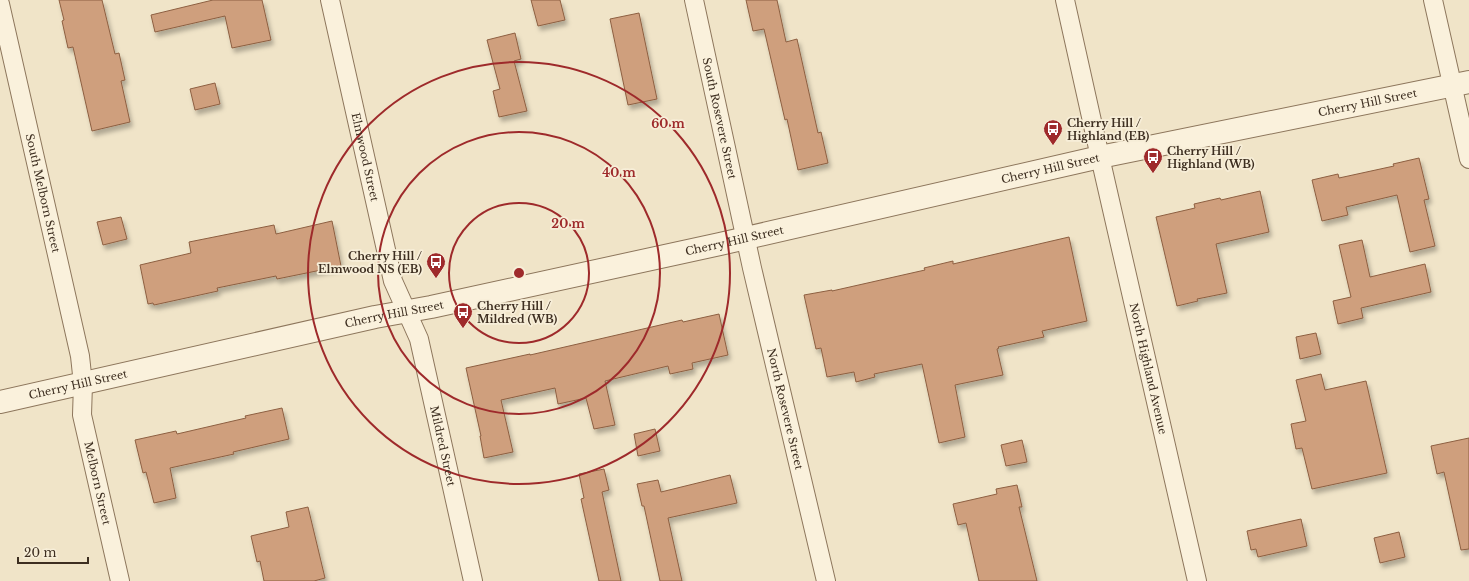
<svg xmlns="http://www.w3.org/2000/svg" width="1469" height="581" font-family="'Libre Baskerville',serif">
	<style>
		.building { fill: #cf9f7d; stroke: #8d5f41; filter: url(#shadow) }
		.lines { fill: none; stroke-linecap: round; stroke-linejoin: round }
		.minor-casing { stroke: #8d765c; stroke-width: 20 }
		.tertiary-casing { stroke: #8d765c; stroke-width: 24 }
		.minor { stroke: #faf1dc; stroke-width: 18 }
		.tertiary { stroke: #faf1dc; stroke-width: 22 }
		.ring { fill: none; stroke: #9e2a2b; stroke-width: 2 }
		.labels { text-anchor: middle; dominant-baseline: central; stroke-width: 3.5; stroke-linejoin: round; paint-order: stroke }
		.street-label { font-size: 11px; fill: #3d2e20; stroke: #f7eed8 }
		.poi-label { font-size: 11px; font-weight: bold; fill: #3d2e20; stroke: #f7eed8; text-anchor: start }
		.centre { fill: #9e2a2b; stroke: #f7eed8; stroke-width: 2 }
		.ring-label { font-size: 12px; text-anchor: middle; font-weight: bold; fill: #9e2a2b; stroke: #f7eed8; stroke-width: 3.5; stroke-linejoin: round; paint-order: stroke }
	</style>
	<defs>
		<filter id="shadow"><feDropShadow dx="2.5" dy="4.5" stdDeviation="2" flood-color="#0004"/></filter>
	</defs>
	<rect width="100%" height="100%" fill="#f0e4c8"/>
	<!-- building -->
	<path class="building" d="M 59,0 L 102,0 L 115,54 L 119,53 L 125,80 L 121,81 L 130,122 L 92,131 L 73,47 L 68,48 L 62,21 L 64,20 Z
		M 213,0 L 262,0 L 271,40 L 232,48 L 225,16 L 155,32 L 151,15 Z
		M 531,0 L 560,0 L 565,20 L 538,26 Z
		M 746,0 L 777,0 L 786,42 L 797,39 L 818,133 L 821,132 L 828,163 L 798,170 L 787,119 L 785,120 L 764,29 L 753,31 Z
		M 639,13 L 657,99 L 628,105 L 610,19 Z
		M 515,33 L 521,59 L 514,61 L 527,111 L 499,117 L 493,91 L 500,89 L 487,40 Z
		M 215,83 L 220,104 L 195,110 L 190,89 Z
		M 1419,158 L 1429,199 L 1424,200 L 1435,246 L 1410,252 L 1397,195 L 1346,207 L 1348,215 L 1322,221 L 1312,180 L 1338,174 L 1339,178 L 1394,166 L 1393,164 Z
		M 1260,191 L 1269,232 L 1216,244 L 1227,293 L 1197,299 L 1198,301 L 1177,306 L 1156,217 L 1195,208 L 1194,204 L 1220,198 L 1221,200 Z
		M 121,217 L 127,239 L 103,245 L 97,222 Z
		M 332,221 L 341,266 L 277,279 L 276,276 L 217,288 L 218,291 L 154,305 L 153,303 L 148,304 L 140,265 L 191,253 L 189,242 L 274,225 L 276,234 Z
		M 1069,237 L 1087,321 L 1042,331 L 1044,337 L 998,347 L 999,348 L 997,349 L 1003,375 L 955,385 L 965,437 L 939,443 L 922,364 L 874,374 L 875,377 L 856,382 L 854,372 L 827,377 L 821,348 L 816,349 L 804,295 L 832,290 L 832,291 L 925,270 L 924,268 L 953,261 L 953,264 Z
		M 1362,240 L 1370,277 L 1425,264 L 1431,292 L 1361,308 L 1363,318 L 1338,324 L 1333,301 L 1351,297 L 1339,245 Z
		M 719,314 L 728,355 L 692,363 L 693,369 L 670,374 L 668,366 L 605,381 L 615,425 L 594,429 L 586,398 L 558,404 L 555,388 L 501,400 L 513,452 L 484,458 L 480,436 L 481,436 L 466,368 L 530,354 L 530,355 L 682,320 L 683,322 Z
		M 1316,333 L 1321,354 L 1300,359 L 1296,337 Z
		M 1321,374 L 1325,390 L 1366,381 L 1387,473 L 1312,489 L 1302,448 L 1296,449 L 1291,424 L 1306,421 L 1296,380 Z
		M 282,408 L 289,439 L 233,452 L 234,454 L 170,468 L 176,498 L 154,503 L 146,472 L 143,473 L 135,440 L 176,431 L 177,434 L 246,418 L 245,416 Z
		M 655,429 L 660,451 L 638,456 L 634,434 Z
		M 1469,438 L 1469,549 L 1461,550 L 1444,472 L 1437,474 L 1431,446 Z
		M 1022,440 L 1027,462 L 1006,466 L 1001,445 Z
		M 604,469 L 609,490 L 602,492 L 621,581 L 599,581 L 581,499 L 584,498 L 579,474 Z
		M 730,475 L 737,503 L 668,518 L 682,581 L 660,581 L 644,506 L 642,506 L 637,484 L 658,480 L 661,492 Z
		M 1017,485 L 1022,507 L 1019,507 L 1037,581 L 979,581 L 966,523 L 958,525 L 953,504 L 997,494 L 996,489 Z
		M 308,507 L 325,578 L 314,581 L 264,581 L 260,561 L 257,562 L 251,536 L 289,527 L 286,512 Z
		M 1301,519 L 1307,546 L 1258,557 L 1256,549 L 1251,550 L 1247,531 Z
		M 1399,532 L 1405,557 L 1380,563 L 1374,538 Z"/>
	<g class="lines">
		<defs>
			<g id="minor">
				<path id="s1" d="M 330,0 L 393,281 L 419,339 L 473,581"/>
				<path id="s2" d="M 694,0 L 752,268 L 826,581"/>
				<path id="s3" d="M 1065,0 L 1100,157 L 1197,581"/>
				<path d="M 1433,0 L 1469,159"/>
				<path id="s4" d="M 0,4 L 80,356 L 83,384 L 82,415 L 120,581"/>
			</g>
			<g id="tertiary">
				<path id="s5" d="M 0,402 L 375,317 L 431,307 L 720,244 L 1100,157 L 1469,82"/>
			</g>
		</defs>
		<!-- minor casing -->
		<use href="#minor" class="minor-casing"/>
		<!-- tertiary casing -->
		<use href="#tertiary" class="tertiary-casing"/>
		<!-- minor -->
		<use href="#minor" class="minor"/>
		<!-- tertiary -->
		<use href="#tertiary" class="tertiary"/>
	</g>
	<!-- distance rings -->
	<g class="ring">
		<circle cx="519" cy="273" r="70"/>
		<circle cx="519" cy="273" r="141"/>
		<circle cx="519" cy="273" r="211"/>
	</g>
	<!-- icons -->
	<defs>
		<symbol id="bus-pin" viewBox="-11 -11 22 30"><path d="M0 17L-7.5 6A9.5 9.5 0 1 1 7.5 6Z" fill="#9e2a2b" stroke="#f7eed8"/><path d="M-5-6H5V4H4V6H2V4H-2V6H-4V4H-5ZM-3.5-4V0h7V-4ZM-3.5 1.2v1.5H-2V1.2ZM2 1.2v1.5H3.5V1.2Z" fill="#fff"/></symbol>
	</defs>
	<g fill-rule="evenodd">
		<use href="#bus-pin" x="1042" y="118" width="22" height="30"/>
		<use href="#bus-pin" x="1142" y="146" width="22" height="30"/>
		<use href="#bus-pin" x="425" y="251" width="22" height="30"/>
		<use href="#bus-pin" x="452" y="301" width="22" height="30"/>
	</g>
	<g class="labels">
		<!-- street labels -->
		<g class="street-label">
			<text stroke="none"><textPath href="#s5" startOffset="1400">Cherry Hill Street</textPath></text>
			<text stroke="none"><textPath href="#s2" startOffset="121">South Rosevere Street</textPath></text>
			<text stroke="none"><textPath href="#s1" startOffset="161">Elmwood Street</textPath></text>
			<text stroke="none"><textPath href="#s5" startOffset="1076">Cherry Hill Street</textPath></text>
			<text stroke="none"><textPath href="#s4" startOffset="194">South Melborn Street</textPath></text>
			<text stroke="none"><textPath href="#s5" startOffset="752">Cherry Hill Street</textPath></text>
			<text stroke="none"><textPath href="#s5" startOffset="404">Cherry Hill Street</textPath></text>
			<text stroke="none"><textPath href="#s3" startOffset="378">North Highland Avenue</textPath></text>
			<text stroke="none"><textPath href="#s5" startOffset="80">Cherry Hill Street</textPath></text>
			<text stroke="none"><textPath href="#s2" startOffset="419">North Rosevere Street</textPath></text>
			<text stroke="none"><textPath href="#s1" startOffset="461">Mildred Street</textPath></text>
			<text stroke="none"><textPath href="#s4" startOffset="490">Melborn Street</textPath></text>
		</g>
		<!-- poi labels -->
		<g class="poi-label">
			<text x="1067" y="123">Cherry Hill /<tspan x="1067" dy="13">Highland (EB)</tspan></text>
			<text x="1167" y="151">Cherry Hill /<tspan x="1167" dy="13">Highland (WB)</tspan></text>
			<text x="422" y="256" text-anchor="end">Cherry Hill /<tspan x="422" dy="13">Elmwood NS (EB)</tspan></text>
			<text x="477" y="306">Cherry Hill /<tspan x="477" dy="13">Mildred (WB)</tspan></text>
		</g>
	</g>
	<circle cx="519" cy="273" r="6" class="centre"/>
	<g class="ring-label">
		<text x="668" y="128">60 m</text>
		<text x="619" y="177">40 m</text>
		<text x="568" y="228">20 m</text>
	</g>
	<!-- scale -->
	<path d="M18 557v6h70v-6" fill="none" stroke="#3d2e20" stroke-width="2"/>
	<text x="24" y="557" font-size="12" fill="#3d2e20" stroke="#f7eed8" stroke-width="3" paint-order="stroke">20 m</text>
</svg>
